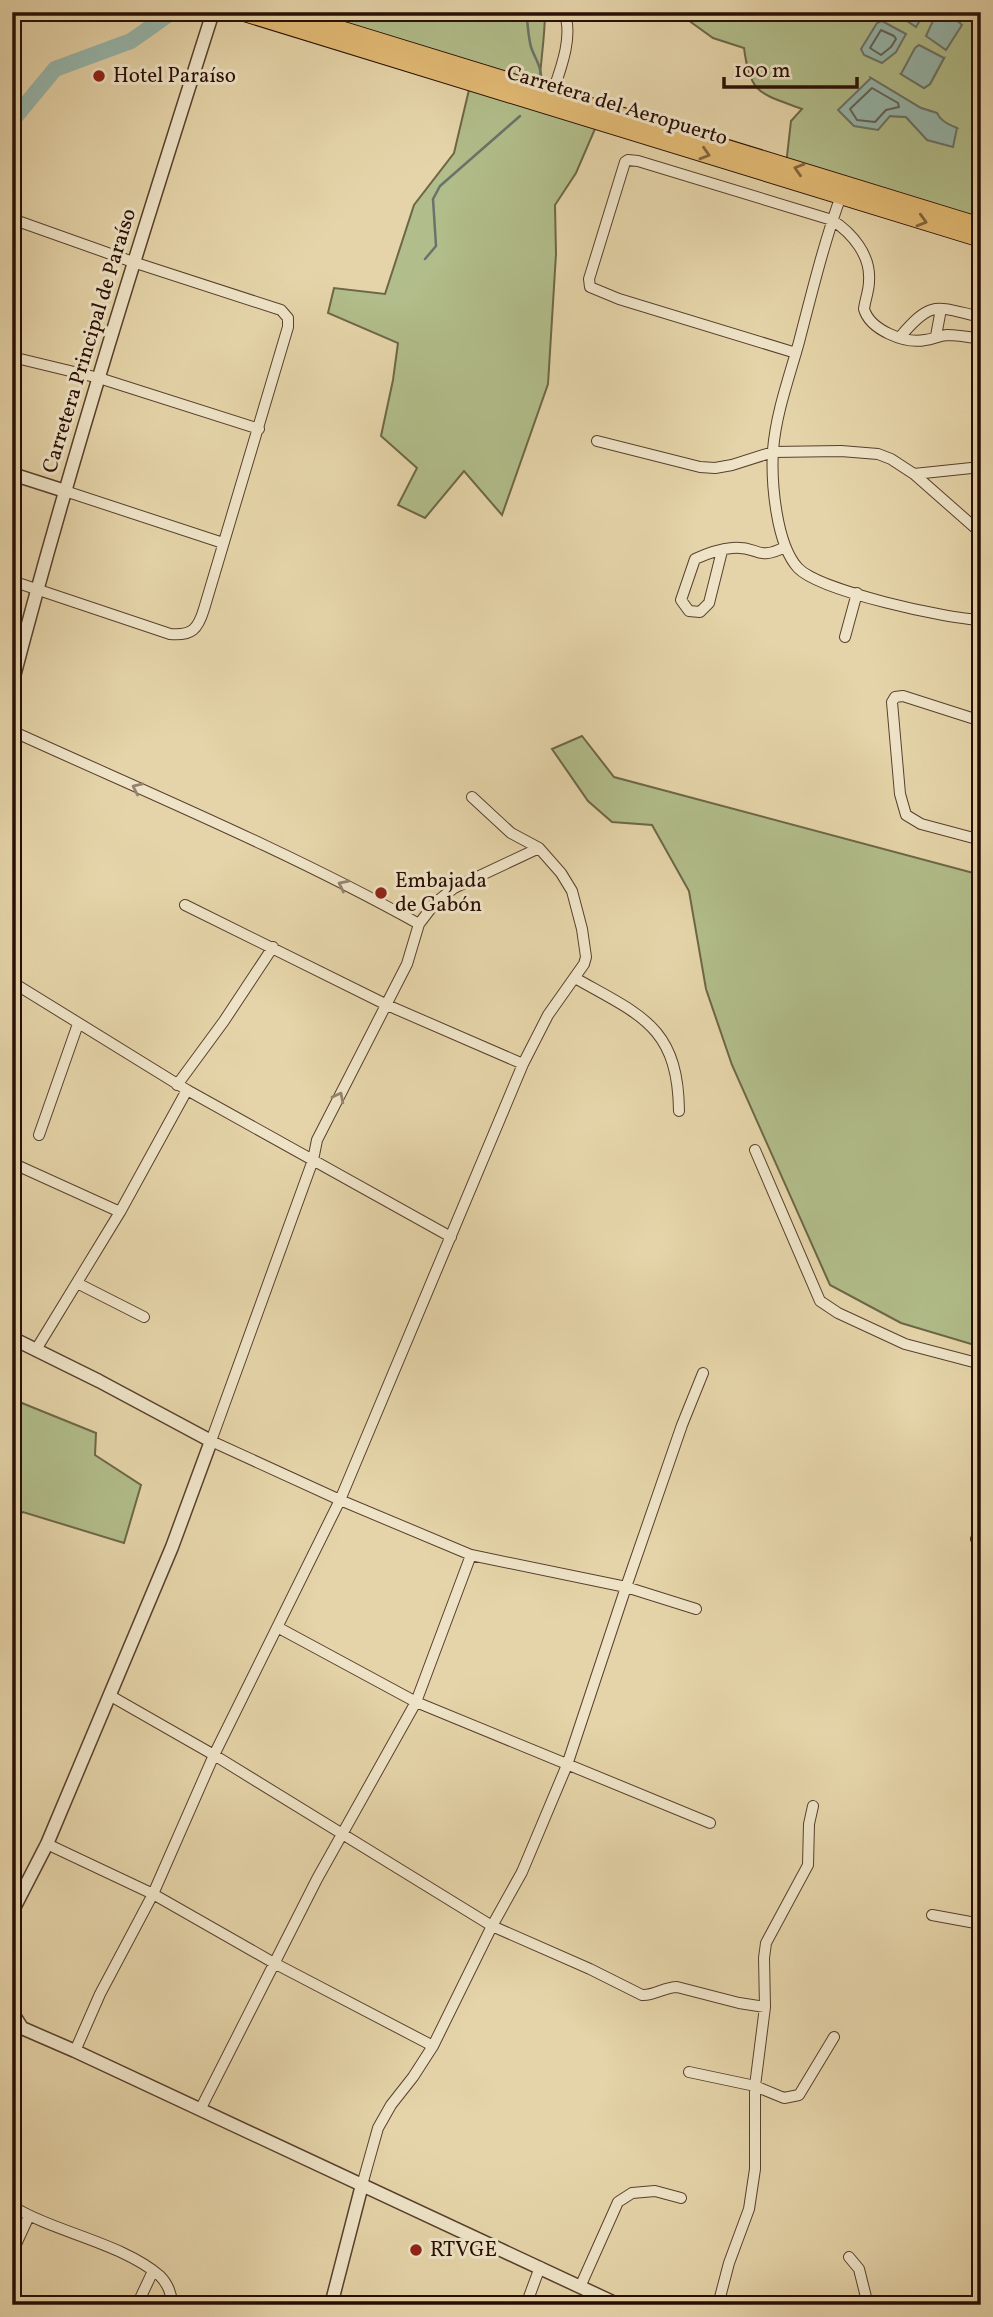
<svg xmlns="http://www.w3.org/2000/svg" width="993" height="2317" font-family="Vollkorn,serif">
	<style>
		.green { fill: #b1bd8a; stroke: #6d6647; stroke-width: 2; fill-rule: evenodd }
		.water { fill: #96b7ad; stroke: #6a7369; stroke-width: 2 }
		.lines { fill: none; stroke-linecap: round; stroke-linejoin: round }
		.shore { stroke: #606258; stroke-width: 2 }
		.stream { stroke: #6a7369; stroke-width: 2.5 }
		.river { stroke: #96b7ad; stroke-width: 16 }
		.minor-casing { stroke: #58402d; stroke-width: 12 }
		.tertiary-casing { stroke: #58402d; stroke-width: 15 }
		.primary-casing { stroke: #290e04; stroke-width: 18 }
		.minor { stroke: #eee3c7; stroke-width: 10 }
		.tertiary { stroke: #eee3c7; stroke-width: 12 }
		.primary { stroke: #e2ba74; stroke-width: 16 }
		.oneway { stroke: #86643c }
		.oneway2 { stroke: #95836f }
		.poi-dot { fill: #8f2418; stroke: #eee3c7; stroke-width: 2.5 }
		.labels { text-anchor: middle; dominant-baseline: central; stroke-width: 6; stroke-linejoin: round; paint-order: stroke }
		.poi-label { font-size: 21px; fill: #290e04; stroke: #eee3c7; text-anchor: start }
		.street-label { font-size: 21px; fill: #290e04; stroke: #eee3c7 }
	</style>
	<rect width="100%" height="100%" fill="#e5d4a9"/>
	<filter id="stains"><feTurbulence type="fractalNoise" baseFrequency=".00286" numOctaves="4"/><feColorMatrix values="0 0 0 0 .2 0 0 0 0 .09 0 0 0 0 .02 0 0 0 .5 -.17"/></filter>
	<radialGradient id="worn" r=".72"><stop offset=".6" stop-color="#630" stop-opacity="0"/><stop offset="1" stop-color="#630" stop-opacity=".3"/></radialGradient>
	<!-- green -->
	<path class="green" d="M 248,12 L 545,12 C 545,41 539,69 539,97 L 601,115 L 576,173 L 555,205 L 556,254 L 548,384 L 502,515 L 464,471 L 425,518 L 398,505 L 417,468 L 381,436 L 393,380 L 398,343 L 328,313 L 334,288 L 385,294 L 414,205 L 454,153 L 472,77 Z
		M 677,12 L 937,12 L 952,15 L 948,12 L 981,12 L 981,228 L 786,165 L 791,121 L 802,109 C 760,93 750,95 744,48 L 713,38 ZM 944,58 L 930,84 L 924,88 L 901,74 ZM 871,78 L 921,108 L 937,113 C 940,121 949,125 956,128 L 921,133 L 906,117 L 890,116 Z
		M 582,736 L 614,777 L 981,875 L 981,1347 L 901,1323 L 830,1285 L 732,1065 L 706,989 L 689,891 L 652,825 L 612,822 L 588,801 L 552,749 Z
		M 12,1399 L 96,1433 L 95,1455 L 141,1485 L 124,1543 L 23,1512 L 12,1520 Z"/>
	<!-- water -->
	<path class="water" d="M 894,12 L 925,12 L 916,27 Z
		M 937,12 L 948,12 L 962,25 L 946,50 L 926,36 Z
		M 882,21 L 906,34 L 896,52 L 882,63 L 864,55 L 861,49 L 877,23 Z
		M 919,45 L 944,58 L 930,84 L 924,88 L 901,74 L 915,48 Z
		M 871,78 L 921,108 L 937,113 C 940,121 949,125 957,128 L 953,147 L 927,140 L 906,117 L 890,116 L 878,130 L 854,126 L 838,110 Z"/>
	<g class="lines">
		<!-- shore -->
		<path class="shore" d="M 881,30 L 894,36 L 896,39 L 891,47 L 881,55 L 870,48 Z
			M 872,88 L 898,103 L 899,107 L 886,110 L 875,122 L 857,120 L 850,109 Z"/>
		<!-- stream -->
		<path class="stream" d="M 526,12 C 528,24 528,36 531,47 C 535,59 542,67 541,80
			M 425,259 L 436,246 L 433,199 L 440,186 L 520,116"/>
		<!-- river -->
		<path class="river" d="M 12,121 L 55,69 L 131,41 L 172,12"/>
		<defs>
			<path id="minor" d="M 552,94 C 560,71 574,36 564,12
				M 842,193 C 824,242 812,292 799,342 C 789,378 776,413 773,450 C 771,482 776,544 798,568 C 820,591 947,619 981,620
				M 12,219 L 133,262 L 281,310 L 288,318 L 288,327 L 204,609 C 198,629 192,636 170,634 L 12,581
				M 936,336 L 941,309
				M 900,337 C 932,299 936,307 981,317
				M 796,353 L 619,299 L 590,287 L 589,279 L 625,162 L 628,160 L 638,161 L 832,220 C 852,233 871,255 869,281 C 869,291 865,300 864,309 C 870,330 905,344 925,340 C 933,339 938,336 947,335 C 958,335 969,337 981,339
				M 12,357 L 99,378 L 259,429
				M 597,441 L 700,467 L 715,468 L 732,465 L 773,452 L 841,451 L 878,454 L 891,459 L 914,474 L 981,533
				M 914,474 L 981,467
				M 65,491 L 223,543
				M 722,551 L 709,603 L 700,612 L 689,611 L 681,600 L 695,559 C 706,554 720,549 732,548 C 758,545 756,562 785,547
				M 845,637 L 857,593
				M 981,721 L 903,696 L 895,697 L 892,702 L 900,794 L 906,815 L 921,824 L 981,840
				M 12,731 C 148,793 288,851 419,924 L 407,964 L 317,1140 L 313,1160 L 211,1441 L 340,1500 L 471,1555 L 626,1587 L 696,1609
				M 472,797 L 511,833 L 539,848 L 561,873 L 572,891 L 582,929 L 586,957 L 584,964 L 548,1015 L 523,1064
				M 419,924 L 435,903 L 454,888 L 539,848
				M 575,978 C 640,1015 678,1026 679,1111
				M 12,982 L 187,1090 L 451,1237
				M 177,1085 L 224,1021 L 273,947
				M 39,1135 L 78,1024
				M 755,1150 L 820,1301 L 838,1313 L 905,1344 L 981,1364
				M 12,1163 L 120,1212
				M 77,1283 L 144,1317
				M 37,1348 L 120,1212 L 187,1090
				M 976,1539 L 981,1530
				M 279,1628 L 416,1702 L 710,1823
				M 109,1695 L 214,1755 L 492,1926 L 590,1969 L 642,1995 C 654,1996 664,1987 677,1987 L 739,2003 L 765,2007
				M 47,1844 L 153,1894 L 274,1963 L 433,2046
				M 932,1915 L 981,1924
				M 75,2051 L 100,1994 L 153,1894 L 214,1755 L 340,1500 L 523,1064 L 387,1005 L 185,905
				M 689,2072 L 755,2086 L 784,2098 L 799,2095 L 834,2037
				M 201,2108 L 317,1879 L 416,1702 L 471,1555
				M 362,2185 L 378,2128 L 391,2105 L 413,2077 L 433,2046 L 492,1926 L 522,1872 L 567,1765 L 626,1587 L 682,1425 L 703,1373
				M 12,2206 C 56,2233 122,2243 160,2276 C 167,2283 173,2295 171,2305
				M 12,2253 L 29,2216
				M 849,2257 L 859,2269 L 868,2305
				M 580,2287 L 618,2202 L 632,2193 L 655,2191 L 681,2198
				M 137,2305 L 153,2271
				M 526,2305 L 540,2267
				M 718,2305 L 729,2263 L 749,2209 L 755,2169 L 755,2086 L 765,2007 L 764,1958 L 766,1943 L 808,1865 L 809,1824 L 813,1806"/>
			<path id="tertiary" d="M 12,474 L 65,491
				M 12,684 C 71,458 142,235 213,12
				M 12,1338 L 99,1381 L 211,1441 L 172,1547 L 47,1844 L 12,1912
				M 12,2012 L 22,2028
				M 12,2029 L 22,2028 L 75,2051 L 619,2305
				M 331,2305 L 362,2185"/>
			<path id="primary" d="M 241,12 L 981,239
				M 285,12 L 981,226"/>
		</defs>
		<!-- minor casing -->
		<use href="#minor" class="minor-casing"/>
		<!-- tertiary casing -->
		<use href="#tertiary" class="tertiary-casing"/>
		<!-- primary casing -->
		<use href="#primary" class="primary-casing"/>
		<!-- minor -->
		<use href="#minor" class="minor"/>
		<!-- tertiary -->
		<use href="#tertiary" class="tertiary"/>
		<!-- primary -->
		<use href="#primary" class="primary"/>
	</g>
	<!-- one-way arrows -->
	<defs><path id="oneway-chevron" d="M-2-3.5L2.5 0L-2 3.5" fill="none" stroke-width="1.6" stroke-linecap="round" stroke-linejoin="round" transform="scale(1.75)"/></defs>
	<g class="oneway">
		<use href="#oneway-chevron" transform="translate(705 154) rotate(17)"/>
		<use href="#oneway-chevron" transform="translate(799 169) rotate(-163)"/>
		<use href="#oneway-chevron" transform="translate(922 221) rotate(16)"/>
	</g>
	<g class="oneway2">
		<use href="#oneway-chevron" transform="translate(137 788) rotate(-155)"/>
		<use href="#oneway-chevron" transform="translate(343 885) rotate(-154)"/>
		<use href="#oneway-chevron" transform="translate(339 1097) rotate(-63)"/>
	</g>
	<!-- markers -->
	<g class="poi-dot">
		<circle cx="99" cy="76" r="7"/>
		<circle cx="381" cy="893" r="7"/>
		<circle cx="416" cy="2250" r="7"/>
	</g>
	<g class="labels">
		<!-- poi labels -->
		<g class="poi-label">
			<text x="113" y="76">Hotel Paraíso</text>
			<text x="395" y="881">Embajada<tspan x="395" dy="24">de Gabón</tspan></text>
			<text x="430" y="2250">RTVGE</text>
		</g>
		<!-- street labels -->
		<g class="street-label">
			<text transform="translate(617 106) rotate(17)">Carretera del Aeropuerto</text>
			<text transform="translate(90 341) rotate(-73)">Carretera Principal de Paraíso</text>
		</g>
	</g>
	<!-- margin -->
	<rect width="993" height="2317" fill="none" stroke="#e5d4a9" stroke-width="42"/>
	<rect x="14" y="14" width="965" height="2289" fill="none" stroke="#290e04" stroke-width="3.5"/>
	<rect x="21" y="21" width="951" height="2275" fill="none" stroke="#290e04" stroke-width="2"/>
	<!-- scale -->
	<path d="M724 77v10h133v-10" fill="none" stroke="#290e04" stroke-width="3.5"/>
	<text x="734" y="77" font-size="21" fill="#290e04" stroke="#eee3c7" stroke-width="5" paint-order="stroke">100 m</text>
	<rect width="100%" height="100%" filter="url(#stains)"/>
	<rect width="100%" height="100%" fill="url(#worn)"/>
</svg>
